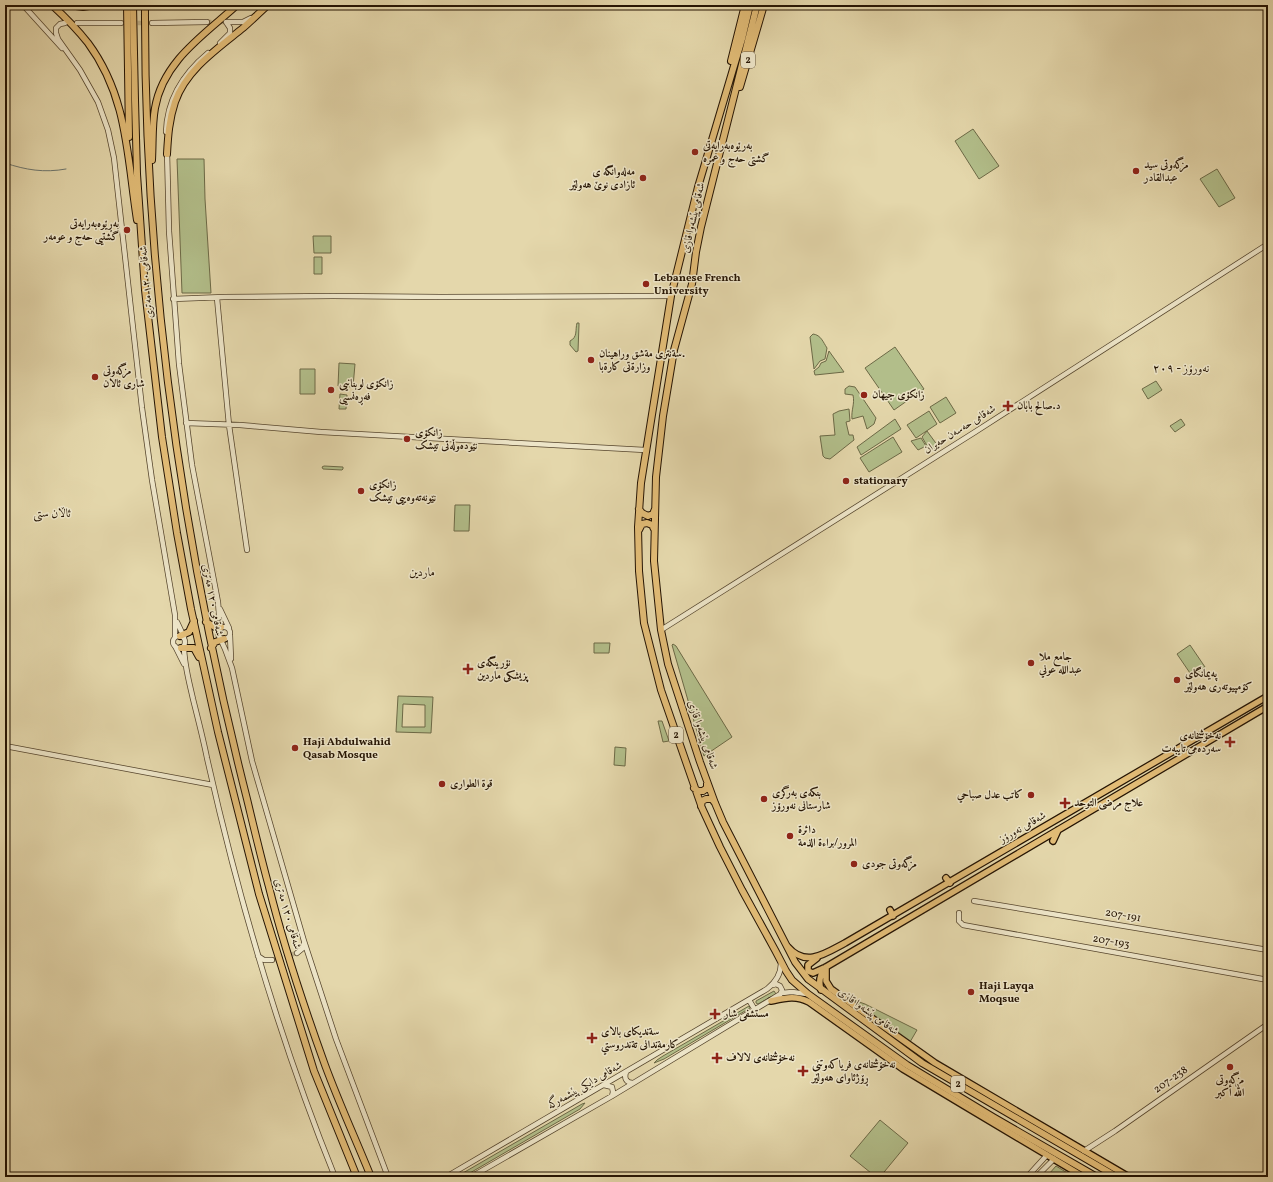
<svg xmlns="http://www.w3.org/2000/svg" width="1273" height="1182" font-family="Vollkorn,Amiri,serif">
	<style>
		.green { fill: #b2be8a; stroke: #6c6946; fill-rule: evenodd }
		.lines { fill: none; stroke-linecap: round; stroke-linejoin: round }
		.stream { stroke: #6c756e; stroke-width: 1 }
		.minor-tunnel { stroke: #beb089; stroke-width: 4.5; stroke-dasharray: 4.5 2; stroke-linecap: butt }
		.minor-casing { stroke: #55452d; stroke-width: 6 }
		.major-casing { stroke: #251403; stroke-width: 8 }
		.highway-casing { stroke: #251403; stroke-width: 8 }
		.minor { stroke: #ede5c8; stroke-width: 4.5 }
		.major { stroke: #e2bc76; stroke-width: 5.5 }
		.highway { stroke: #e2bc76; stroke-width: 6 }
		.poi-dot { fill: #8f2418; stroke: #ede5c8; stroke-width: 1.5 }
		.labels { text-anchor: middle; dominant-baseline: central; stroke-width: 3; stroke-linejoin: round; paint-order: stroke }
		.shield { fill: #ede5c8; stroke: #61533e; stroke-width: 1 }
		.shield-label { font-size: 10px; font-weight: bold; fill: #251403 }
		.poi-label { font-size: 11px; font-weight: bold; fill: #251403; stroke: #ede5c8; text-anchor: start }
		.street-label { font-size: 11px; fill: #251403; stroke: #ede5c8 }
		.neighbourhood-label { font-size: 12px; fill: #251403; stroke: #ede5c8 }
	</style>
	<rect width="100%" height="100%" fill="#e4d7ab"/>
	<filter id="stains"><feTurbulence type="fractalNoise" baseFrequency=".005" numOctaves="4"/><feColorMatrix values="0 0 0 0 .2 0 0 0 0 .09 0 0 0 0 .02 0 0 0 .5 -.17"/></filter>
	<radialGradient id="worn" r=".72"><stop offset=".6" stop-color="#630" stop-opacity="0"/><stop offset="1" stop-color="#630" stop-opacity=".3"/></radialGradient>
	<!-- green -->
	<path class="green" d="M 973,129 L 999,166 L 979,179 L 955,141 Z
		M 177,159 L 204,159 L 205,199 L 211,293 L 182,293 Z
		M 1217,169 L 1235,198 L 1219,207 L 1200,179 Z
		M 313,236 L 331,236 L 331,253 L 314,253 Z
		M 314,257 L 322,257 L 322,274 L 314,274 Z
		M 577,323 L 579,323 L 579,325 L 578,351 L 576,352 L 570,345 L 570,341 C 578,337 575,330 577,323 Z
		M 813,334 C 821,335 823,342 827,348 L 825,359 L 820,361 L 814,369 L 810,337 Z
		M 895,347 L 924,389 L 894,410 L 865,368 Z
		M 829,351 L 844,372 L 815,375 L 814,371 L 819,367 L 821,363 L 826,361 Z
		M 339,363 L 355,364 L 353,387 L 338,386 Z
		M 300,369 L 315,369 L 315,394 L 300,394 Z
		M 1156,381 L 1162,390 L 1148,399 L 1142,389 Z
		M 849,386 L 855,387 L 876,418 L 874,424 L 867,429 L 863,416 L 852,419 C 851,410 855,404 853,395 L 845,394 L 845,389 Z
		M 340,394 L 347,395 L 346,409 L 339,409 Z
		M 946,397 L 956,413 L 940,423 L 930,407 Z
		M 849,409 L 850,421 L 846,422 L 849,435 L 853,435 L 854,440 L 830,459 L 825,458 L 823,456 L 820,436 L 835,435 L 833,414 L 839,411 Z
		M 929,411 L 937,424 L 916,438 L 907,425 Z
		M 895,419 L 901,429 L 861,455 L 857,447 Z
		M 1181,419 L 1185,425 L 1175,432 L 1170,426 Z
		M 927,431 L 938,446 L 930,451 L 922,437 Z
		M 893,437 L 902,452 L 869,472 L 860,458 Z
		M 921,438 L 926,446 L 918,450 L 911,441 Z
		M 324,466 L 343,467 L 343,469 L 342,470 L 323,469 L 322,467 Z
		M 455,505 L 470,505 L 469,531 L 454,531 Z
		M 594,643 L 610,643 L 609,653 L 594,653 Z
		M 673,644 L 676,646 L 732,737 L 704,756 L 672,645 Z
		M 1190,645 L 1205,667 L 1192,676 L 1177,654 Z
		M 398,696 L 433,697 L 431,733 L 396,732 ZM 403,704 L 425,705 L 425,727 L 402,727 Z
		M 658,721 L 662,721 L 669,741 L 663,742 Z
		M 615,747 L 626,748 L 625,766 L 614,765 Z
		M 774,991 L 776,994 L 758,1004 L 756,1003 L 756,1001 Z
		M 848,998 L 865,1004 L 917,1030 L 910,1042 Z
		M 749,1006 L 750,1007 L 750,1008 L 664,1059 L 654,1063 L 657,1060 L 663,1056 Z
		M 585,1103 L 580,1109 L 463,1177 L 456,1177 L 582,1104 Z
		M 880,1120 L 908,1143 L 880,1177 L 876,1177 L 850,1156 Z
		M 1056,1166 L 1074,1177 L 1053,1177 L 1049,1174 Z"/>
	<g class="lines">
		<!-- stream -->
		<path class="stream" d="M 5,163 C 26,170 44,173 66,169"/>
		<!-- minor-tunnel -->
		<path class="minor-tunnel" d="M 207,22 L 226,22
			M 131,23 L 152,23
			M 272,960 L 297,953"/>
		<defs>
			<path id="minor" d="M 23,5 L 62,48
				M 226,22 L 243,22 L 251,18
				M 65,23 L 60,24 L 56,28 L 56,33 L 58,39 L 80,70 L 98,102 L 108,130 L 114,158 L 142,408 L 152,480 L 175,615 L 175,637
				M 77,23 L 121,23
				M 152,23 L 207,22
				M 220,43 L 230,33 L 230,28 L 226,22
				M 166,132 C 167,99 184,73 208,53
				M 167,151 L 169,231 L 179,364 L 192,465 L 218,602 L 219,615 L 218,632
				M 217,298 L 229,425 L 247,550
				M 173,299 L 224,297 L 333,296 L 441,297 L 671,296
				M 186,423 L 240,425 L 321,432 L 645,450
				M 220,609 L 229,628
				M 177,622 L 184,637
				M218 633a6 6 0 1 1 12 0a6 6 0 1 1-12 0Z
				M 661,630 L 975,432 L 1268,244
				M 230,635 L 231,659
				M173 642a6 6 0 1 1 12 0a6 6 0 1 1-12 0Z
				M 219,636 L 225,649 L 232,668 L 252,761 L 304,941 L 336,1039 L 388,1177
				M 175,646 L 184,664
				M 184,646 C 184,664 189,681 193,699 C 198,719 203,738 207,758 C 239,901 280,1041 335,1177
				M 5,746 L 213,785
				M 974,901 L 1268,950
				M 959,913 L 959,921 L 963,925 L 1268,980
				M 297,953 L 303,948 L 304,943
				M 258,956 L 264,960 L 272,960
				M 773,985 L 776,984 L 780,986 L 782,990 L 780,995
				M 749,1000 L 755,1010
				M 626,1072 C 624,1078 626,1083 633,1083
				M 604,1085 L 612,1087 L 613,1092 L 612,1096
				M 1084,1151 L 1115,1131 L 1268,1024
				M 446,1177 L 767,989 C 776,982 781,974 781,963
				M 471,1177 L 612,1096 L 782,993 L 792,992 L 807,994
				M 1027,1177 L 1047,1155
				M 1036,1177 L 1054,1159"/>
			<path id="major" d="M 1053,841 L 1058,830
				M 946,878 L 950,883
				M 890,910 L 893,916
				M 788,947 C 806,968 826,953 845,943 L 1268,696
				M 817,958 L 808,965 L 808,971 L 813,973 L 824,968
				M 826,967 L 826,981 L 831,989 L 935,1063 L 1129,1177
				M 821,990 C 818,981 820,974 826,967 L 1268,706
				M 771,1001 C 785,998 796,995 809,1002 L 903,1069 L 963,1105 L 1084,1177"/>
			<path id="highway" d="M 52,5 C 65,17 77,29 88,43 C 128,97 127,157 137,220
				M 69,5 L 83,7 L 95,5
				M 127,5 L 129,137
				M 133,5 L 135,100 L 137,174 L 145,290 L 162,437 L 177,533 L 191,609 L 218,732 L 259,894 L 314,1071 L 357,1177
				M 145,5 C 144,273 181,539 247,799 C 254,828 261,858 269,887 C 284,947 304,1007 325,1065 C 339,1103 356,1140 371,1177
				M 750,5 L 742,39 L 698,187 L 671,296 L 641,483 L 638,527 L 639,571 L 644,623 L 661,690 L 702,808 L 720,847 L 742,890 L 775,950 L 786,971 L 792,980 L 808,994 L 907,1065 L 993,1117 L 1097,1177
				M 757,5 L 701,227 L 696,252 L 692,284 L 674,350 L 663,416 L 656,477 L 654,561 L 661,630 L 668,664 L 700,762 L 715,803 L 723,822 L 795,962 L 808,979 L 922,1063 L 1117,1177
				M 731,61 L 745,5
				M 740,87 L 764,5
				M 167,154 C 168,136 169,120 175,102 C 186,70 217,49 243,28 C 251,21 259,13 268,5
				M 152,160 C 153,142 152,125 155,108 C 163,61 204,35 237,5
				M 639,509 L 642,513 L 648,516 L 653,514 L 655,509
				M 639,530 L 642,524 L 647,523 L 652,525 L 654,529
				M 206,622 L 215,627 L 221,627
				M 180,636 L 189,632 L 194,621
				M 181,648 L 194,648 L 199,657
				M 211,648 L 215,642 L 224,639
				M 694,788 L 698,791 L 703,791 L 707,788 L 707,783
				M 701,806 L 702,801 L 706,799 L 712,799 L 715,803"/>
		</defs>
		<!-- minor casing -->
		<use href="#minor" class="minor-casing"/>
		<!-- major casing -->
		<use href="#major" class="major-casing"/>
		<!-- highway casing -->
		<use href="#highway" class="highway-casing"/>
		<!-- minor -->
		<use href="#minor" class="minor"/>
		<!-- major -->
		<use href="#major" class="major"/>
		<!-- highway -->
		<use href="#highway" class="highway"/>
	</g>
	<!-- markers -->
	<g class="poi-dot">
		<circle cx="695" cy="152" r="4"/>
		<circle cx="1136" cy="171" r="4"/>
		<circle cx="643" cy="178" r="4"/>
		<circle cx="127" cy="230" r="4"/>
		<circle cx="646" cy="284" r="4"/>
		<circle cx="591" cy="360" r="4"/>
		<circle cx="95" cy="377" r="4"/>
		<circle cx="331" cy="390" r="4"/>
		<circle cx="864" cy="395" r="4"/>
		<path d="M1006 400h4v4h4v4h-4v4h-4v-4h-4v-4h4z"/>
		<circle cx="407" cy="439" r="4"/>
		<circle cx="846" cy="481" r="4"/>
		<circle cx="361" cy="491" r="4"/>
		<circle cx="1031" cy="663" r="4"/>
		<path d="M466 663h4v4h4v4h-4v4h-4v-4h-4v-4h4z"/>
		<circle cx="1177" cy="680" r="4"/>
		<path d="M1228 736h4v4h4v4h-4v4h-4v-4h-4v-4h4z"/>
		<circle cx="295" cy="748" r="4"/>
		<circle cx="442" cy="784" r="4"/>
		<circle cx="1031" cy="795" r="4"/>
		<circle cx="764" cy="799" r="4"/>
		<path d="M1063 797h4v4h4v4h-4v4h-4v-4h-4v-4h4z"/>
		<circle cx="790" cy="836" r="4"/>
		<circle cx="854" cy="864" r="4"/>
		<circle cx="971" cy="992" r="4"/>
		<path d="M713 1008h4v4h4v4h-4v4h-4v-4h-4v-4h4z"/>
		<path d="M590 1032h4v4h4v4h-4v4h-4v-4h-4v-4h4z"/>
		<path d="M715 1052h4v4h4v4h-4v4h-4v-4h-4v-4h4z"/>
		<circle cx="1230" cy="1067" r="4"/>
		<path d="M801 1065h4v4h4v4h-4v4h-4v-4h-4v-4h4z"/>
	</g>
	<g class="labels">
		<!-- shield labels -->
		<g class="shield">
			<rect x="741" y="52" width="14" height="16" rx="3"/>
			<rect x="669" y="727" width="14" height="16" rx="3"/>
			<rect x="951" y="1076" width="14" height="16" rx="3"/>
		</g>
		<g class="shield-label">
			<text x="748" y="60">2</text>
			<text x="676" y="735">2</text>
			<text x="958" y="1084">2</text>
		</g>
		<!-- poi labels -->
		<g class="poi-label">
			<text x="703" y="146">بەرێوەبەرایەتی<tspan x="703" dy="13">گشتی حەج و عمرە</tspan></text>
			<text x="1144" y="165">مزگەوتی سید<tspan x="1144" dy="13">عبدالقادر</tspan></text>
			<text x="635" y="172" text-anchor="end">مەلەوانگە ی<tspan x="635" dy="13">ئازادی نوێ هەولێر</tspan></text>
			<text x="119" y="224" text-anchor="end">بەڕێوەبەرایەتی<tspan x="119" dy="13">گشتیی حەج و عومەر</tspan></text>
			<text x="654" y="278">Lebanese French<tspan x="654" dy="13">University</tspan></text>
			<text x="599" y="354">سةنترى مةشق وراهينان.<tspan x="599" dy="13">وزارةتى كارةبا</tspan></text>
			<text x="103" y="371">مزگەوتی<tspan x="103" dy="13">شاری ئالان</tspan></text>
			<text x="339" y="384">زانکۆی لوبنانیی<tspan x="339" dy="13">فەڕەنسیی</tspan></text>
			<text x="872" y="395">زانکۆی جیھان</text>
			<text x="1017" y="406">د.صالح بابان</text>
			<text x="415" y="433">زانکۆی<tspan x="415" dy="13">نێودەوڵەتی تیشک</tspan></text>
			<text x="854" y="481">stationary</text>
			<text x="369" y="485">زانکۆی<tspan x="369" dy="13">نێونەتەوەییی تیشک</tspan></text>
			<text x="1039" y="657">جامع ملا<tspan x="1039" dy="13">عبدالله عوني</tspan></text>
			<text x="477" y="663">نۆرینگەی<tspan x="477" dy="13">پزیشکی ماردین</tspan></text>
			<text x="1185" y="674">پەیمانگای<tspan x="1185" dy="13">کۆمپیوتەری هەولێر</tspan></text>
			<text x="1221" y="736" text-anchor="end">نەخۆشخانەی<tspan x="1221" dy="13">سەردەمی تایبەت</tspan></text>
			<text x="303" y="742">Haji Abdulwahid<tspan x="303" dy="13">Qasab Mosque</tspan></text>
			<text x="450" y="784">قوة الطواری</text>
			<text x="772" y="793">بنکەی بەرگری<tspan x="772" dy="13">شارستانی نەورۆز</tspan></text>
			<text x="1023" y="795" text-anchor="end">كاتب عدل صباحي</text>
			<text x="1074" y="803">علاج مرضى التوحد</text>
			<text x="798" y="830">دائرة<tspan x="798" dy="13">المرور/براءة الذمة</tspan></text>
			<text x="862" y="864">مزگەوتی جودی</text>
			<text x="979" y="986">Haji Layqa<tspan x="979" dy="13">Moqsue</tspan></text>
			<text x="724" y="1014">مستشفى شار</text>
			<text x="601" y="1032">سةنديكاى بالاى<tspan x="601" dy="13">كارمةندانى تةندروستي</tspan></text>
			<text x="726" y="1058">نەخۆشخانەی لالاف</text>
			<text x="812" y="1065">نەخۆشخانەی فریاکەوتنی<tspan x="812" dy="13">ڕۆژئاوای هەولێر</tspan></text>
			<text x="1230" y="1080" text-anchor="middle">مزگەوتی<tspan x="1230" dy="13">الله أكبر</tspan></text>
		</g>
		<!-- street labels -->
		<g class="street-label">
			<text transform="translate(694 218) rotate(-77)">شەقامی پێشەوا قازی</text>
			<text transform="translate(147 282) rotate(-95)">شەقامی ١٢٠ مەتری</text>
			<text transform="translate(960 430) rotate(-32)">شەقامی حەسەن حەیران</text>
			<text transform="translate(212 600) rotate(79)">شەقامی ١٢٠ مەتری</text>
			<text transform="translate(702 735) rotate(71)">شەقامی پێشەوا قازی</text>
			<text transform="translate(1023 828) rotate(-30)">شەقامی نەورۆز</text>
			<text transform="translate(287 914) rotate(74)">شەقامی ١٢٠ مەتری</text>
			<text transform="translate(1123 916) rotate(10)">207-191</text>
			<text transform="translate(1111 942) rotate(10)">207-193</text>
			<text transform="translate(868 1012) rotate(36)">شەقامی پێشەوا قازی</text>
			<text transform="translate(1171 1080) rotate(-35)">207-238</text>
			<text transform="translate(585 1086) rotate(-30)">شەقامی دایکی پێشمەرگە</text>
		</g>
		<!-- neighbourhood labels -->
		<g class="neighbourhood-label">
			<text x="1181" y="369">نەورۆز - ٢٠٩</text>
			<text x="52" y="514">ئاڵان ستی</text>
			<text x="422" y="573">ماردین</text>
		</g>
	</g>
	<!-- margin -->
	<rect width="1273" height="1182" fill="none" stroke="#e4d7ab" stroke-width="20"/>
	<rect x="6" y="6" width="1261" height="1170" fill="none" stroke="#251403" stroke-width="2"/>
	<rect x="10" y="10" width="1253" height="1162" fill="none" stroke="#251403"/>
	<rect width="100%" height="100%" filter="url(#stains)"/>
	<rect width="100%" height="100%" fill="url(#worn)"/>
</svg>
